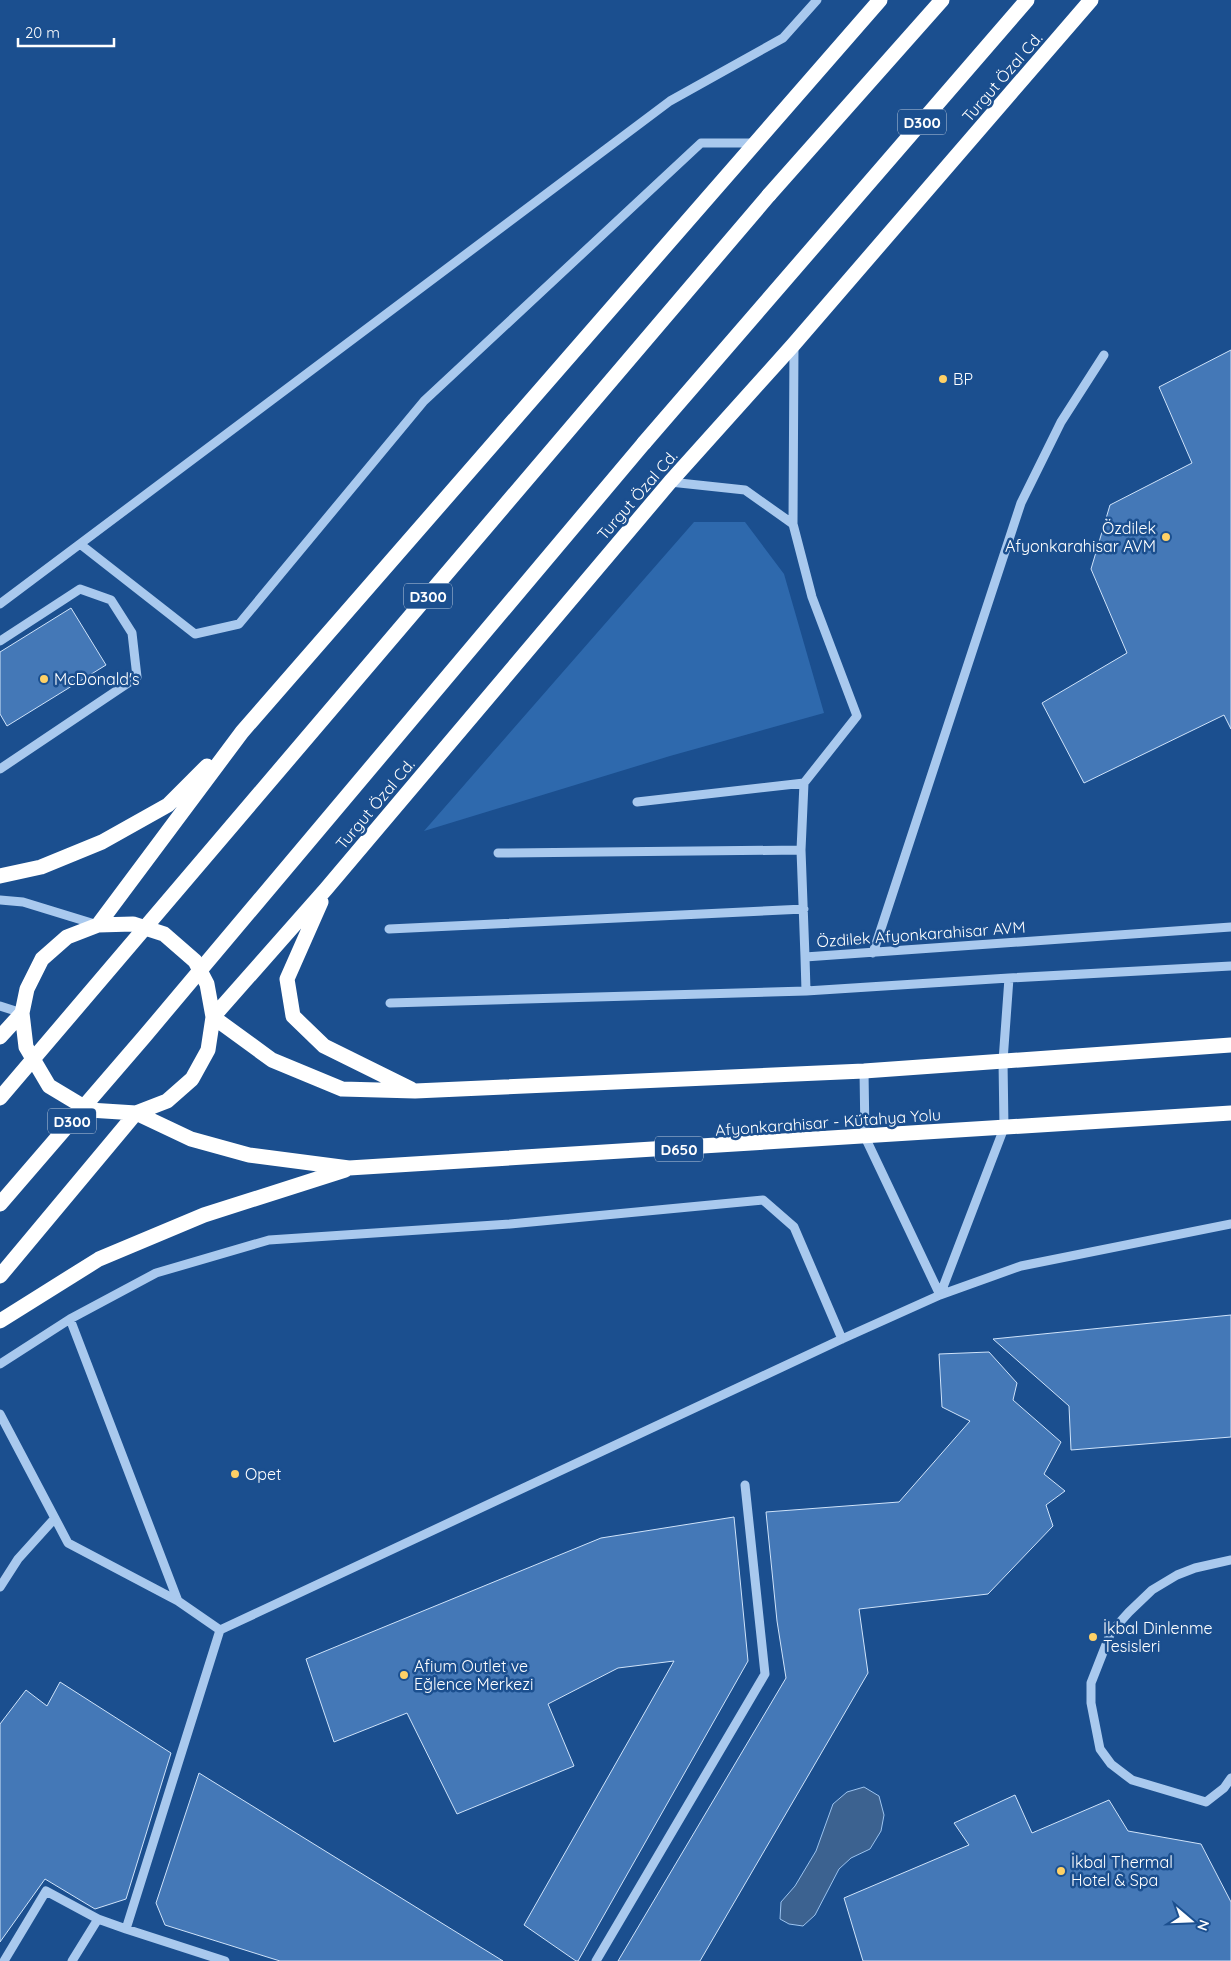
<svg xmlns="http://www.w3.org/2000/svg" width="1231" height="1961" font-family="Quicksand,sans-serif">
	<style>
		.green { fill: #2e69ad }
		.water { fill: #3c6290; stroke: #9cc4f0 }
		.building { fill: #4478b7; stroke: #cfe3fa }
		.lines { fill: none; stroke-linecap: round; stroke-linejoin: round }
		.minor { stroke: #a9c9ee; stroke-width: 9 }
		.highway { stroke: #fff; stroke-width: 15 }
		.highway-bridge { stroke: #fff; stroke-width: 15 }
		.poi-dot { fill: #ffd166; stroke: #1b4f8f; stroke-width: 2 }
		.labels { text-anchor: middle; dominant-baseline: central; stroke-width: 5; stroke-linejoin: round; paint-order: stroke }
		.shield { fill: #1b4f8f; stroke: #bbcadd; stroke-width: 1 }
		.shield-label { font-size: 15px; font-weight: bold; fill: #fff }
		.street-label { font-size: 16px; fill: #fff; stroke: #1b4f8f }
		.poi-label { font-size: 16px; fill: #fff; stroke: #1b4f8f; text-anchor: start }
	</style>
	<rect width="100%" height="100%" fill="#1b4f8f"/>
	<!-- green -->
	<path class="green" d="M 694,522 L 745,522 L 784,574 L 824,713 L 670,756 L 424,831 Z"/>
	<!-- water -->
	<path class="water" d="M 864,1787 L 879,1796 L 884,1815 L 881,1831 L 870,1849 L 851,1858 L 839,1869 L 815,1915 L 803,1926 L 789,1924 L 780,1919 L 781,1902 L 795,1886 L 816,1851 L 833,1804 L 847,1792 Z"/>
	<!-- building -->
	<path class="building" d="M 1231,350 L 1231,729 L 1224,715 L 1084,783 L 1042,703 L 1127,653 L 1091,569 L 1110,505 L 1192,463 L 1159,387 Z
		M 71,608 L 106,665 L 7,726 L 0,714 L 0,652 Z
		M 1231,1315 L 1231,1437 L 1071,1450 L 1069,1406 L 993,1339 Z
		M 989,1352 L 1017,1383 L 1013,1400 L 1061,1442 L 1044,1474 L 1065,1491 L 1046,1505 L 1053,1526 L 988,1594 L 859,1609 L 868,1673 L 700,1961 L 618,1961 L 786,1678 L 777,1621 L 766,1512 L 899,1502 L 970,1421 L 942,1407 L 939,1354 Z
		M 734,1517 L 748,1661 L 578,1961 L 576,1961 L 524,1925 L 674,1661 L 618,1668 L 548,1704 L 574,1766 L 457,1814 L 407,1713 L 334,1742 L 306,1659 L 601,1538 Z
		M 60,1682 L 171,1753 L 126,1899 L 95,1909 L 45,1879 L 0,1942 L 0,1724 L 26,1690 L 47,1706 Z
		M 199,1773 L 503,1961 L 280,1961 L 165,1925 L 156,1903 Z
		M 1015,1795 L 1032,1833 L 1109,1800 L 1128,1831 L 1201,1844 L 1231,1902 L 1231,1961 L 863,1961 L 844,1898 L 969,1845 L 954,1823 Z"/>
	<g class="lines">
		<!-- minor -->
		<path class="minor" d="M 794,344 L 793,524 L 812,597 L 857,716 L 804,783 L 801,850 L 805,957 L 1231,927
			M 670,482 L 745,490 L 793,524
			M 80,544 L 195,634 L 239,624 L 424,401 L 701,143 L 755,143
			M 0,604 L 670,101 L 783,38 L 817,0
			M 0,641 L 80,589 L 111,600 L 132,633 L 137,677 L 0,769
			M 637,802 L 804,783
			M 498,853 L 801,850
			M 0,900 L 23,902 L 98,925
			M 389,929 L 804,909
			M 873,953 L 1021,503 L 1061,422 L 1104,355
			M 805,957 L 806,991
			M 390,1003 L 806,991 L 1009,978
			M 0,1006 L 22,1013
			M 864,1071 L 865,1137 L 940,1295
			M 940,1295 L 1004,1128 L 1003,1061 L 1009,978 L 1231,966
			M 0,1364 L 70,1319 L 156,1273 L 269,1240 L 510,1224 L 763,1200 L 794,1227 L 842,1339
			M 0,1414 L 68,1543 L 178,1601 L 70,1319
			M 1231,1560 L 1195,1568 L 1177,1575 L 1152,1590 L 1129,1612 L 1111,1632 L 1091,1683 L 1091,1703 L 1100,1749 L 1111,1764 L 1132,1780 L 1206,1802 L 1224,1788 L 1231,1778
			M 0,1587 L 18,1559 L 55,1518
			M 178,1601 L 220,1630 L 842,1339 L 940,1295 L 1021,1266 L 1231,1224
			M 220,1630 L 126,1929 L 225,1961
			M 4,1961 L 46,1891 L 98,1919
			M 72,1961 L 98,1919 L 126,1929
			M 596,1961 L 765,1674 L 745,1485"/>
		<!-- highway -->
		<path class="highway" d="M 1091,0 L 794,344 L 670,482 L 326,889 L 213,1017 L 272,1060 L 342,1089 L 415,1091 L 864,1071 L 1231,1045
			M 769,195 L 942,0
			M 644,443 L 1027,0
			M 0,876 L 41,867 L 102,842 L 168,805 L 207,766
			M 321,902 L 287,979 L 293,1016 L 324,1046 L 411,1089
			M 98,925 L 242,732 L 880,0
			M 0,1037 L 22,1013 L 27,989 L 42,959 L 67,937 L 98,925 L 133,924 L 164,934 L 195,961 L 207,984 L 213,1017 L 208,1050 L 192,1079 L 167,1101 L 136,1113 L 89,1110 L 49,1086 L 26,1047 L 22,1013
			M 0,1276 L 136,1113 L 191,1139 L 249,1155 L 349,1168 L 1231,1113
			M 0,1321 L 99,1259 L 204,1215 L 345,1170"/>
		<!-- highway-bridge -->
		<path class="highway-bridge" d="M 0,1098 L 769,195
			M 0,1204 L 144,1037 L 644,443"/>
	</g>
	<!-- markers -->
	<g class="poi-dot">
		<circle cx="943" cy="379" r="5"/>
		<circle cx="1166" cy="537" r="5"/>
		<circle cx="44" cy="679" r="5"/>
		<circle cx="235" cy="1474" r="5"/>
		<circle cx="1093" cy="1637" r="5"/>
		<circle cx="404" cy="1675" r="5"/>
		<circle cx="1061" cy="1871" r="5"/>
	</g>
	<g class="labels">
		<!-- shield labels -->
		<g class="shield">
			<rect x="898" y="109.5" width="48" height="25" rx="4"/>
			<rect x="404" y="583.5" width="48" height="25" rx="4"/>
			<rect x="48" y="1108.5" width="48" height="25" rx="4"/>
			<rect x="655" y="1136.5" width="48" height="25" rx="4"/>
		</g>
		<g class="shield-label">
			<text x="922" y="122">D300</text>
			<text x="428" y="596">D300</text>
			<text x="72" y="1121">D300</text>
			<text x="679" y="1149">D650</text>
		</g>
		<!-- street labels -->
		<g class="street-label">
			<text transform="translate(1002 77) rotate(-49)">Turgut Özal Cd.</text>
			<text transform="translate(637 495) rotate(-49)">Turgut Özal Cd.</text>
			<text transform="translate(375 804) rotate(-50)">Turgut Özal Cd.</text>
			<text transform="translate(921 934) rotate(-4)">Özdilek Afyonkarahisar AVM</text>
			<text transform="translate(828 1122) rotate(-4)">Afyonkarahisar - Kütahya Yolu</text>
		</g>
		<!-- poi labels -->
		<g class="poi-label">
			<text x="953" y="379">BP</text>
			<text x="1156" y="528" text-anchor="end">Özdilek<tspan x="1156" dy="18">Afyonkarahisar AVM</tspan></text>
			<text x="54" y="679">McDonald's</text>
			<text x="245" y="1474">Opet</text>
			<text x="1103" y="1628">İkbal Dinlenme<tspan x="1103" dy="18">Tesisleri</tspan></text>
			<text x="414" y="1666">Afium Outlet ve<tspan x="414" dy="18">Eğlence Merkezi</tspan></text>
			<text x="1071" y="1862">İkbal Thermal<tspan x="1071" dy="18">Hotel &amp; Spa</tspan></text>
		</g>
	</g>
	<!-- north arrow -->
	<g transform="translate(1191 1921) rotate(109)" stroke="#1b4f8f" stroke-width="4" paint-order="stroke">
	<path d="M0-4L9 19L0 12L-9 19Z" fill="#ffffff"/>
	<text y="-8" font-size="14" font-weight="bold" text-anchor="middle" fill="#ffffff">N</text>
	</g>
	<!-- scale -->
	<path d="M18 38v8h96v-8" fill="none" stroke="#ffffff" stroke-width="2.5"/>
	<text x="25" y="38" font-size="15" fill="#ffffff" stroke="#1b4f8f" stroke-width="4" paint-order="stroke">20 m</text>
</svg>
